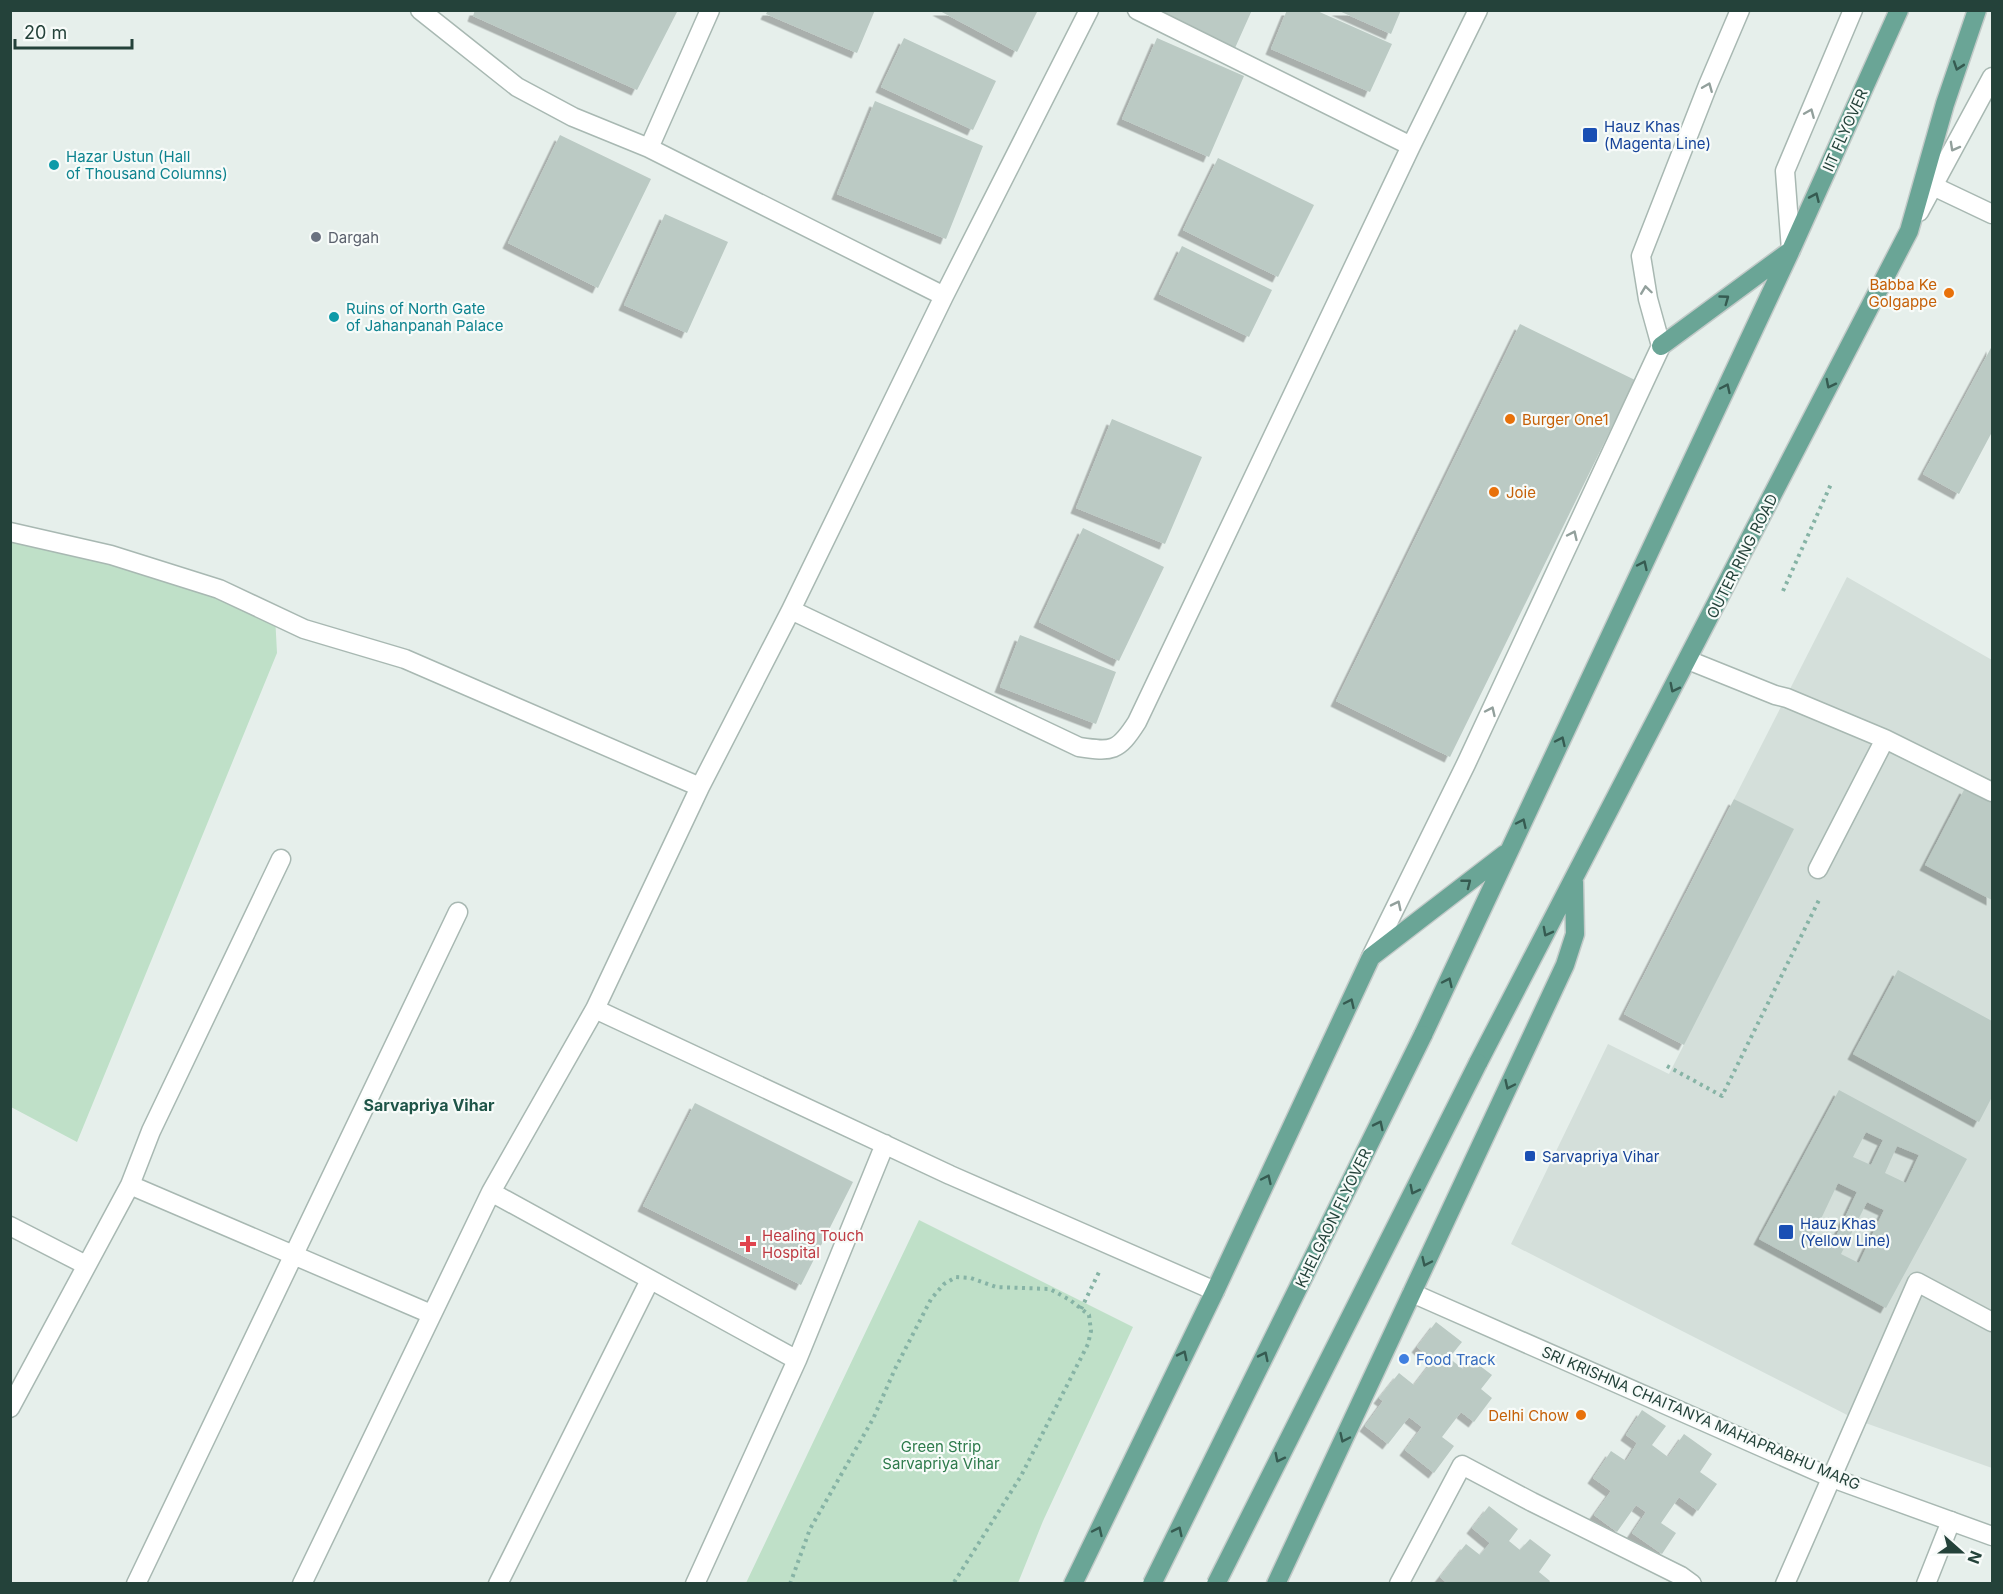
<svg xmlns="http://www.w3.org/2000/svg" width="2003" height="1594" font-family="Inter,sans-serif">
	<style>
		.built { fill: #d4dfda }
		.green { fill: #bfe0c8 }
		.building { fill: #bbcac4; fill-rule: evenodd; filter: url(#shadow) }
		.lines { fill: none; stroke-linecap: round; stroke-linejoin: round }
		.service-casing { stroke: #a8b8b2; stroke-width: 21 }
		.minor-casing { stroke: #a8b8b2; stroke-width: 21 }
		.tertiary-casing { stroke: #a8b8b2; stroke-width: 21 }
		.primary-casing { stroke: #c2cac8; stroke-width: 21 }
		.path { stroke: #86b3a5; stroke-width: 4; stroke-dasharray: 3 4.5; stroke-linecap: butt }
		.service { stroke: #fff; stroke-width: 18 }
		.minor { stroke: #fff; stroke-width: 18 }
		.tertiary { stroke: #fff; stroke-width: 18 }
		.primary { stroke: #6aa596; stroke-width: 18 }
		.primary-bridge-casing { stroke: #c2cac8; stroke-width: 21; stroke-linecap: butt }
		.primary-bridge { stroke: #6aa596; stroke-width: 18 }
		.oneway { stroke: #365b51 }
		.oneway2 { stroke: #92a09c }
		.transit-dot { fill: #1a4fb4; stroke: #f7fbf9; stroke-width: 2 }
		.culture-dot { fill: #0f9aa8; stroke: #f7fbf9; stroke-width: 2 }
		.worship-dot { fill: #6b7280; stroke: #f7fbf9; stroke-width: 2 }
		.food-dot { fill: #e8710a; stroke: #f7fbf9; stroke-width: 2 }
		.health-dot { fill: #e0444e; stroke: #f7fbf9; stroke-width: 2 }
		.shop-dot { fill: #3f7fe0; stroke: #f7fbf9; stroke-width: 2 }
		.labels { text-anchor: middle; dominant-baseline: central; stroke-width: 4.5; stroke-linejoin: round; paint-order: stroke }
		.transit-label { font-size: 15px; fill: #164399; stroke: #f7fbf9; text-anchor: start }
		.street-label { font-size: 15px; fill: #24423a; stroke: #f7fbf9 }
		.culture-label { font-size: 15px; fill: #0d838f; stroke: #f7fbf9; text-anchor: start }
		.worship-label { font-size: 15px; fill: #5b616d; stroke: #f7fbf9; text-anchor: start }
		.food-label { font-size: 15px; fill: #c56008; stroke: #f7fbf9; text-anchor: end }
		.health-label { font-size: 15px; fill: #be3a42; stroke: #f7fbf9; text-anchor: start }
		.shop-label { font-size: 15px; fill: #366cbe; stroke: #f7fbf9; text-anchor: start }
		.park-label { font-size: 15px; fill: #2d7a4b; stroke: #f7fbf9 }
		.neighbourhood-label { font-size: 16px; font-weight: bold; fill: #1f5548; stroke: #f7fbf9 }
	</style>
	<defs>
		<filter id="shadow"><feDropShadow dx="-5.5" dy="5.5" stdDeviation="0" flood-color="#0004"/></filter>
	</defs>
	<rect width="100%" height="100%" fill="#e6efeb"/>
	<!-- built -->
	<path class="built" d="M 1847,577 L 1992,660 L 1992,1468 L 1857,1420 L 1511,1244 L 1608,1044 L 1669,1074 L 1793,830 L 1734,799 Z"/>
	<!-- green -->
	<path class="green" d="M 10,532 L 275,615 L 277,653 L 77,1142 L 11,1107 Z
		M 919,1220 L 1133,1327 L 1043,1521 L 1018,1583 L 746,1583 Z"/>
	<!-- building -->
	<path class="building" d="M 475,10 L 678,10 L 637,90 L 473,16 Z
		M 768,10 L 875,10 L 857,53 L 766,14 Z
		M 938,10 L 1038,10 L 1017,52 Z
		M 1149,10 L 1252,10 L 1235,48 Z
		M 1287,10 L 1315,10 L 1392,44 L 1370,92 L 1271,49 Z
		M 1337,10 L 1401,10 L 1391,34 Z
		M 904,38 L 996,81 L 973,130 L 881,87 Z
		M 1157,38 L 1244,76 L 1209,157 L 1122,119 Z
		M 875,101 L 983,146 L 946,239 L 837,194 Z
		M 560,135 L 651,179 L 598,288 L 508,243 Z
		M 1218,158 L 1314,205 L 1278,277 L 1183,230 Z
		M 665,214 L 728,242 L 687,333 L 624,305 Z
		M 1182,246 L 1272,290 L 1249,337 L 1159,294 Z
		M 1520,324 L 1635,380 L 1450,757 L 1336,701 Z
		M 1992,346 L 1992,432 L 1959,494 L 1923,474 Z
		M 1112,419 L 1202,457 L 1165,544 L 1076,508 Z
		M 1083,528 L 1164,567 L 1119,661 L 1039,622 Z
		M 1020,635 L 1116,672 L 1096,724 L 1000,687 Z
		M 1965,788 L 1992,802 L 1992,900 L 1925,865 Z
		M 1734,799 L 1794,829 L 1684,1045 L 1624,1014 Z
		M 1898,970 L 1992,1021 L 1992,1097 L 1979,1122 L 1853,1054 Z
		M 1839,1090 L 1967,1159 L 1886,1308 L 1759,1239 ZM 1866,1132 L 1883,1140 L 1871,1165 L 1853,1157 ZM 1897,1146 L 1919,1155 L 1906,1183 L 1885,1173 ZM 1838,1183 L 1857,1192 L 1830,1249 L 1811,1240 ZM 1867,1202 L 1884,1210 L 1859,1263 L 1841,1254 Z
		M 695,1103 L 853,1182 L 801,1285 L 643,1206 Z
		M 1436,1322 L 1462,1342 L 1449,1358 L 1463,1369 L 1471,1359 L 1492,1375 L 1481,1389 L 1492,1398 L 1474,1422 L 1461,1412 L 1442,1437 L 1454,1446 L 1434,1473 L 1405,1450 L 1422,1427 L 1409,1417 L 1388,1444 L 1365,1426 L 1383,1401 L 1379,1398 L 1399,1373 L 1414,1385 L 1433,1360 L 1417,1347 Z
		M 1642,1410 L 1666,1426 L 1652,1445 L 1668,1457 L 1684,1434 L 1712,1454 L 1700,1472 L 1717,1484 L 1698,1511 L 1679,1497 L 1661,1523 L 1676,1533 L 1662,1554 L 1632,1533 L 1646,1512 L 1636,1505 L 1617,1532 L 1594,1515 L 1611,1491 L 1593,1478 L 1611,1451 L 1626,1461 L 1637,1443 L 1626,1435 Z
		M 1489,1506 L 1518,1529 L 1509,1541 L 1520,1550 L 1530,1539 L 1551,1555 L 1539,1572 L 1550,1581 L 1548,1584 L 1448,1584 L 1440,1577 L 1466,1544 L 1480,1555 L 1490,1543 L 1472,1528 Z"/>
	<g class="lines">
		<defs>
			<path id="service" d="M 1688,660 L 1775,695 L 1787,698 L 1885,739 L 1992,792
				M 1818,869 L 1885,739"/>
			<path id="minor" d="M 420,10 L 517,87 L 573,117 L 649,148 L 944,296
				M 1137,10 L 1411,146
				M 649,148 L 710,10
				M 1933,186 L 1992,214
				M 10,532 L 111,555 L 219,589 L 304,629 L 405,659 L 700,787
				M 791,610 L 1079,747 C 1112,752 1118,752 1137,722 L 1411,146 L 1478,10
				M 1371,957 L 1466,764 L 1661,346 L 1648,299 L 1641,256 L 1708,85 L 1740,10
				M 595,1009 L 950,1175 L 1215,1291
				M 130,1185 L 431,1314
				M 491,1192 L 797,1360
				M 10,1226 L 86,1265
				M 10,1408 L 130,1185 L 151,1131 L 281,859
				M 136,1584 L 458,912
				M 302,1584 L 491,1192 L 595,1009 L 700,787 L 791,610 L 944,296 L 1089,10
				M 498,1584 L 650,1280
				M 695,1584 L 797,1360 L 885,1144
				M 1399,1584 L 1462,1465 L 1532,1502 L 1681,1576 L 1692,1584
				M 1785,1584 L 1917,1282 L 1992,1322
				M 1926,1584 L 1951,1521"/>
			<path id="tertiary" d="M 1919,212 L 1992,77
				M 1791,250 L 1785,171 L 1853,10
				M 1412,1293 L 1832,1478 L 1992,1536"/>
			<path id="primary" d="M 1661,346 L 1790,251
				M 1423,1035 L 1791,250 L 1899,10
				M 1478,1063 L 1909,231 L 1945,104 L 1977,10
				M 1073,1584 L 1215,1291 L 1371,957 L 1505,854
				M 1276,1584 L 1565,965 L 1575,934 L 1574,882"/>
		</defs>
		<!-- service casing -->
		<use href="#service" class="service-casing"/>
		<!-- minor casing -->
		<use href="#minor" class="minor-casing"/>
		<!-- tertiary casing -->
		<use href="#tertiary" class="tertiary-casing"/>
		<!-- primary casing -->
		<use href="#primary" class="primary-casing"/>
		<!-- path -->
		<path class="path" d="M 1783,591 L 1831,484
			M 1667,1066 L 1722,1096 L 1820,898
			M 1081,1309 L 1099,1272
			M 790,1584 L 810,1529 L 873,1419 L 895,1369 L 931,1299 L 944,1284 L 956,1277 L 971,1278 L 996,1287 L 1050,1289 L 1070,1300 L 1089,1315 L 1091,1331 L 1088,1344 L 1021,1476 L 953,1584"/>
		<!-- service -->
		<use href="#service" class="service"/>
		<!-- minor -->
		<use href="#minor" class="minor"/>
		<!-- tertiary -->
		<use href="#tertiary" class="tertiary"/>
		<!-- primary -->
		<use href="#primary" class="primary"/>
		<defs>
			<path id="primary-bridge" d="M 1152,1584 L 1423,1035
				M 1216,1584 L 1478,1063"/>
		</defs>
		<!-- primary-bridge casing -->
		<use href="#primary-bridge" class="primary-bridge-casing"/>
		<!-- primary-bridge -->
		<use href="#primary-bridge" class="primary-bridge"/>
	</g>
	<!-- one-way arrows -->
	<defs><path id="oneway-chevron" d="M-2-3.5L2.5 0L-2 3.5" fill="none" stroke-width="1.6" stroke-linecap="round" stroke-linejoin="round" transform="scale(1.5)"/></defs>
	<g class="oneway">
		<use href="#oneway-chevron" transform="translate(1958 66) rotate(109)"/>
		<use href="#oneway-chevron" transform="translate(1815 197) rotate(-66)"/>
		<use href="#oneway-chevron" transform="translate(1725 299) rotate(-36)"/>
		<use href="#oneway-chevron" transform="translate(1830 384) rotate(117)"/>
		<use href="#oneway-chevron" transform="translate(1726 388) rotate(-65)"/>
		<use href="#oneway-chevron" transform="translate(1643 565) rotate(-65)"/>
		<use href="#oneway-chevron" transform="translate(1674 688) rotate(117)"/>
		<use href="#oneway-chevron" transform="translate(1561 741) rotate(-65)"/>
		<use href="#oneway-chevron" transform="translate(1522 823) rotate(-65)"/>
		<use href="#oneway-chevron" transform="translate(1467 883) rotate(-38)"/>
		<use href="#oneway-chevron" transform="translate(1547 932) rotate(118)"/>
		<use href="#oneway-chevron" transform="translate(1448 982) rotate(-65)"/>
		<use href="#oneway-chevron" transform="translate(1350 1003) rotate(-65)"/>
		<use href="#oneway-chevron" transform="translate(1509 1085) rotate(115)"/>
		<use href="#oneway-chevron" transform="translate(1379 1125) rotate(-64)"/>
		<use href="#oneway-chevron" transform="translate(1267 1179) rotate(-65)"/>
		<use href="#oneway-chevron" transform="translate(1414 1190) rotate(117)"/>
		<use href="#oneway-chevron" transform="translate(1426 1262) rotate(115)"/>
		<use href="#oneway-chevron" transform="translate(1183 1355) rotate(-64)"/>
		<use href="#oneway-chevron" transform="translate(1264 1356) rotate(-64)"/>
		<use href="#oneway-chevron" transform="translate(1344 1438) rotate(115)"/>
		<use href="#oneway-chevron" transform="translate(1279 1458) rotate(117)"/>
		<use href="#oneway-chevron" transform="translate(1098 1531) rotate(-65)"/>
		<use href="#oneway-chevron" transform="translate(1178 1531) rotate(-64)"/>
	</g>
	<g class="oneway2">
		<use href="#oneway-chevron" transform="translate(1708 87) rotate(-68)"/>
		<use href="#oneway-chevron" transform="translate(1810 113) rotate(-67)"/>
		<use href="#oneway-chevron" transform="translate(1954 147) rotate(119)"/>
		<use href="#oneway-chevron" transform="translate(1646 290) rotate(-98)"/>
		<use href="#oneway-chevron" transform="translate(1573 535) rotate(-65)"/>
		<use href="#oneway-chevron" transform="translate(1491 711) rotate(-65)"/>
		<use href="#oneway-chevron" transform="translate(1397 905) rotate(-64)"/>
	</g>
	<!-- markers -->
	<g class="transit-dot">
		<rect x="1582" y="127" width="16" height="16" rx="3"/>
		<rect x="1524" y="1150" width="12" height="12" rx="3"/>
		<rect x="1778" y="1224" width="16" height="16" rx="3"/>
	</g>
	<g class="culture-dot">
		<circle cx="54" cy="165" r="6"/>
		<circle cx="334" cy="317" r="6"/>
	</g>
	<circle class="worship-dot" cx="316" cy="237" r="6"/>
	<g class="food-dot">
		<circle cx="1949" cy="293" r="6"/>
		<circle cx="1510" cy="419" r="6"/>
		<circle cx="1494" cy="492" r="6"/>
		<circle cx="1581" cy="1415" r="6"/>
	</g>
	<path class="health-dot" d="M745 1235h6v6h6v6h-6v6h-6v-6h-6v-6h6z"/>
	<circle class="shop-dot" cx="1404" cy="1359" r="6"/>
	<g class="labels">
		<!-- transit labels -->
		<g class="transit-label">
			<text x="1604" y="126">Hauz Khas<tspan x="1604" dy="17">(Magenta Line)</tspan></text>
			<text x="1542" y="1156">Sarvapriya Vihar</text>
			<text x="1800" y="1223">Hauz Khas<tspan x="1800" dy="17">(Yellow Line)</tspan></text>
		</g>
		<!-- street labels -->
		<g class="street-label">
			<text transform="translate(1845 130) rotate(-66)">IIT FLYOVER</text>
			<text transform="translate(1742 556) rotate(-63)">OUTER RING ROAD</text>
			<text transform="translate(1333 1218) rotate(-64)">KHELGAON FLYOVER</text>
			<text transform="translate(1701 1418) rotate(23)">SRI KRISHNA CHAITANYA MAHAPRABHU MARG</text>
		</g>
		<!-- culture labels -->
		<g class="culture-label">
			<text x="66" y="156">Hazar Ustun (Hall<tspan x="66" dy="17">of Thousand Columns)</tspan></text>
			<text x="346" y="308">Ruins of North Gate<tspan x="346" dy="17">of Jahanpanah Palace</tspan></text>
		</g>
		<!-- worship labels -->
		<g class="worship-label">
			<text x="328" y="237">Dargah</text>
		</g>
		<!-- food labels -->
		<g class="food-label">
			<text x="1937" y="284">Babba Ke<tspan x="1937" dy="17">Golgappe</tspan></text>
			<text x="1522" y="419" text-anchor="start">Burger One1</text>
			<text x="1506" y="492" text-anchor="start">Joie</text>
			<text x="1569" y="1415">Delhi Chow</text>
		</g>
		<!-- health labels -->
		<g class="health-label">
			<text x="762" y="1235">Healing Touch<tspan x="762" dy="17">Hospital</tspan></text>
		</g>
		<!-- shop labels -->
		<g class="shop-label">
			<text x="1416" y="1359">Food Track</text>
		</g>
		<!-- park labels -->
		<g class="park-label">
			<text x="941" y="1446">Green Strip<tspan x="941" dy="17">Sarvapriya Vihar</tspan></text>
		</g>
		<!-- neighbourhood labels -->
		<g class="neighbourhood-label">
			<text x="429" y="1105">Sarvapriya Vihar</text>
		</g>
	</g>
	<!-- border -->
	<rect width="2003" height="1594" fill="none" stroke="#24423a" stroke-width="24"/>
	<!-- north arrow -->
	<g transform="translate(1961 1552) rotate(111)" stroke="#f7fbf9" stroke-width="4.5" paint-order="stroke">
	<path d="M0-4.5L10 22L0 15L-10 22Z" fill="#24423a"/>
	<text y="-9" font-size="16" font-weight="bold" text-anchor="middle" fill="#24423a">N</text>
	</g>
	<!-- scale -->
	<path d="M15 39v9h117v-9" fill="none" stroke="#24423a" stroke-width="3"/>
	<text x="24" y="39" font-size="18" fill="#24423a" stroke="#f7fbf9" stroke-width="4.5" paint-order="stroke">20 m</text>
</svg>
